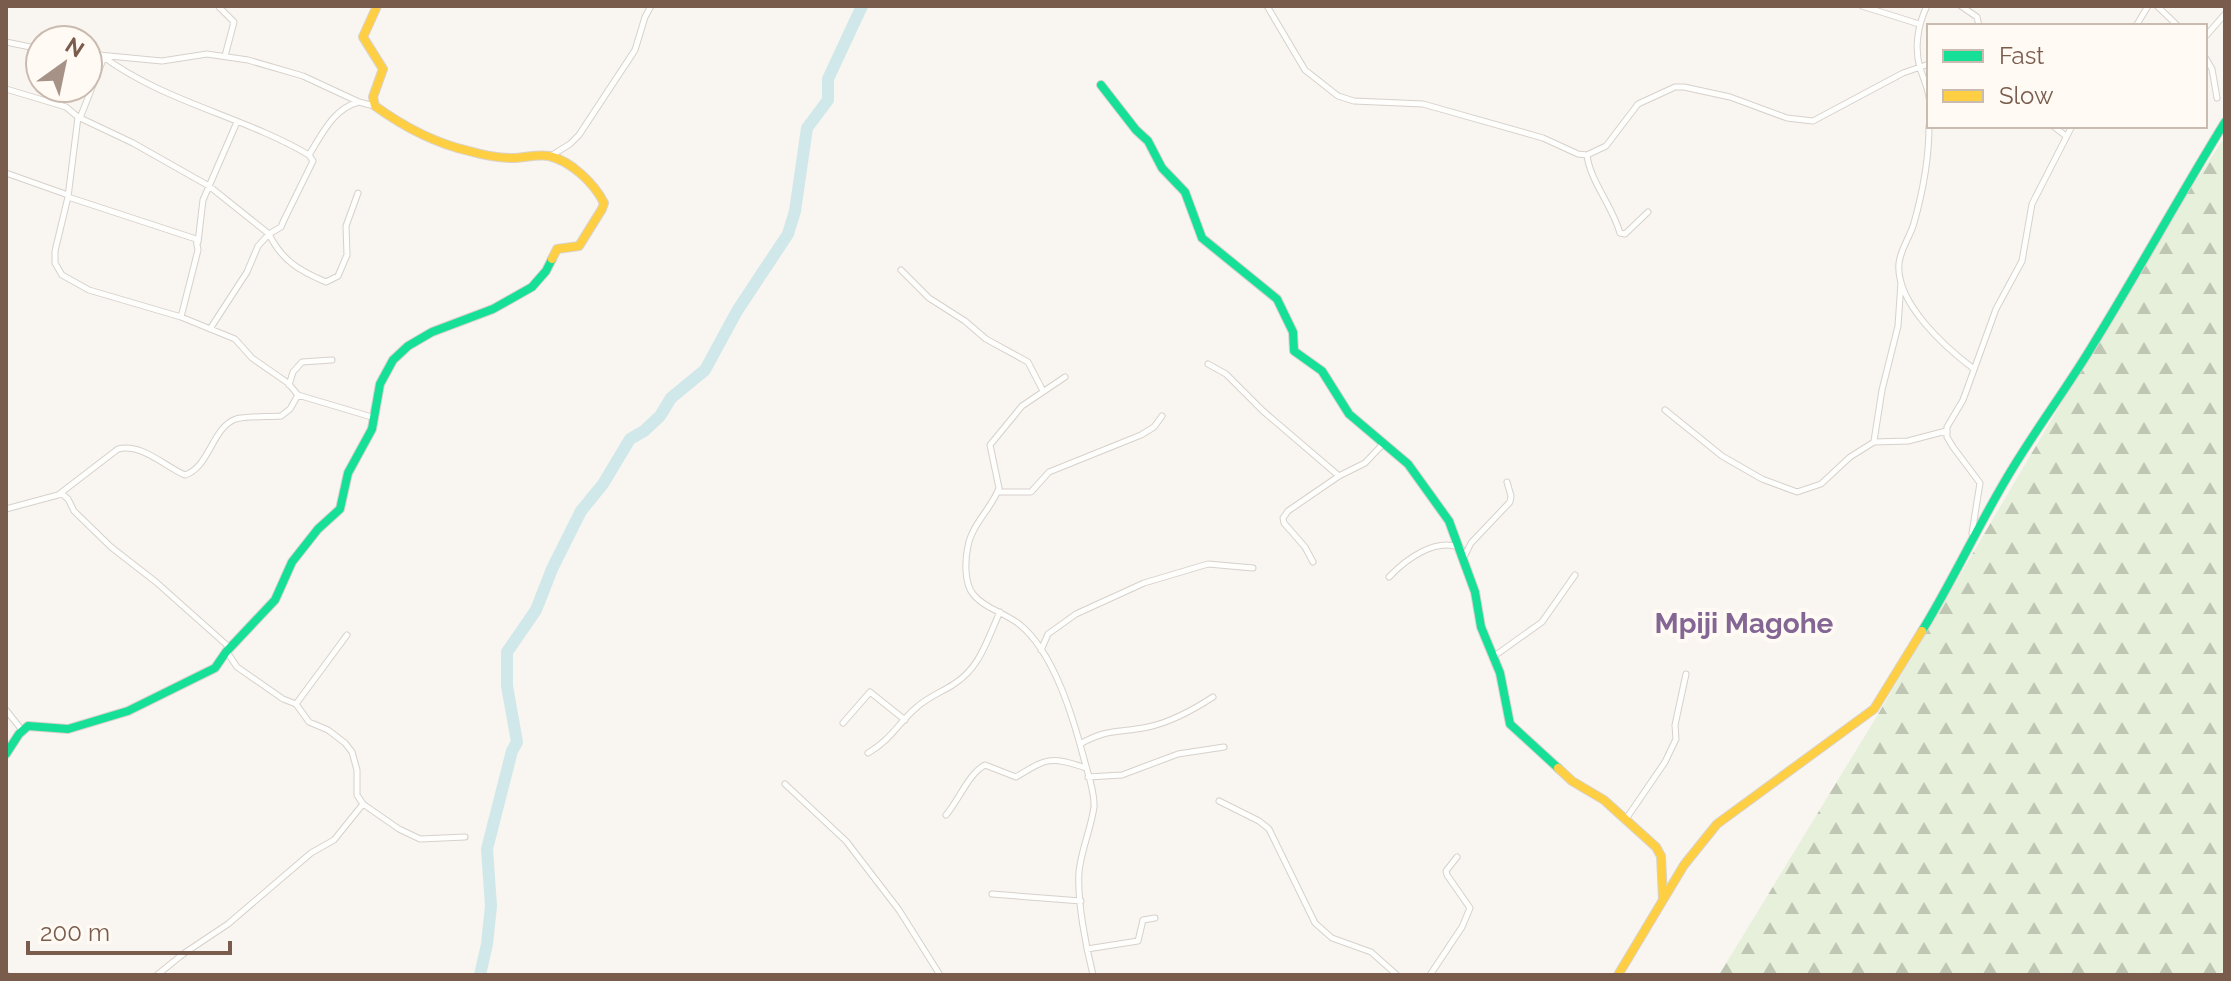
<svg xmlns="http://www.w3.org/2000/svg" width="2231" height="981" font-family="Raleway,sans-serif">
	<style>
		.forest { fill: url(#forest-firs) }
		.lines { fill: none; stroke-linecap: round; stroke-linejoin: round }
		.river { stroke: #d0e8ea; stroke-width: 12 }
		.street-casing { stroke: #d7d1cb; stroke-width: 7 }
		.fast-casing { stroke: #d9d2cb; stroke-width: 10 }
		.slow-casing { stroke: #d9d2cb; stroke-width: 10 }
		.street { stroke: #fefefd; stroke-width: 5 }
		.fast { stroke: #16e098; stroke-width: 8 }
		.slow { stroke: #ffcf43; stroke-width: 8 }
		.labels { text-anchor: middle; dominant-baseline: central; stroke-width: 8; stroke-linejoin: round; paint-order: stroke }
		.quarter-label { font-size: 28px; font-weight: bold; fill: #846695; stroke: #fffaf3 }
	</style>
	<defs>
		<pattern id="forest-firs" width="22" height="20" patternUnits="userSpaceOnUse" patternTransform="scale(2)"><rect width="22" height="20" fill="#e7f0db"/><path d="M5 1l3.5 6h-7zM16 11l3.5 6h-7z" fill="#c0c6b4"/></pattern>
	</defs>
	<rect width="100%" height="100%" fill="#f9f5f0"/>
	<!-- forest -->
	<path class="forest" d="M 2225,137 L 2225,975 L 1719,975 L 1877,716 L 2166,225 Z"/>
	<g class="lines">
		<!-- river -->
		<path class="river" d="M 480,975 L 487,944 L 491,906 L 487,849 L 512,751 L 517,742 L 507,686 L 507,652 L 536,610 L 552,569 L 581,511 L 603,484 L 630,439 L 644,431 L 660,416 L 671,398 L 705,370 L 737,311 L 788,234 L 795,211 L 807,128 L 828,100 L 828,79 L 862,6"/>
		<defs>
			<path id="street" d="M 1267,6 L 1305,70 L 1338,96 L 1354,101 L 1423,104 L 1543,138 L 1578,154 L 1587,155 L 1606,146 L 1638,104 L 1675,87 L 1684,87 L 1730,97 L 1787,118 L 1813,121 L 1903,73 L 1929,64
				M 1862,6 L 1919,24
				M 1927,6 C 1918,24 1914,48 1920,68 C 1923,78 1928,87 1929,98
				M 1961,6 L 1977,17 L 1979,26
				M 2157,6 L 2178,26
				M 219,7 L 234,22 L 225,56
				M 2136,26 L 2148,6
				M 2205,37 L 2225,14
				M 6,42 L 40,49
				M 88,54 L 162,61 L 207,54 L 248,60 L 303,76 L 359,102 L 374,106
				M 101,55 C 163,102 243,116 309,155
				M 2205,57 L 2212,69 L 2217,98
				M 6,89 L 66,107 L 78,117 L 68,197 L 55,251 L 55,263 L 62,275 L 89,290 L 181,317 L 235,339 L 252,358 L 288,383 L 298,395 L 375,418
				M 78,117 L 133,143 L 209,186 L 269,234 L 281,227 L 284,220 L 313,161 L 309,155 C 322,134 334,108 359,102
				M 80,118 L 104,57
				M 1929,126 C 1929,159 1923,191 1914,223 C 1910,237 1901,248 1899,263 C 1895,303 1946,348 1974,369
				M 2053,126 L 2066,136
				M 1587,155 C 1590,181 1612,205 1620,233 L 1625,234 L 1648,212
				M 549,157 L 570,144 L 579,135 L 635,50 L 645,17 L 651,6
				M 6,173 L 68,195
				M 68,197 L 196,239 L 198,250 L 181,317
				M 198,242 L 203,200 L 237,122
				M 901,270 L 929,298 L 965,321 L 986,339 L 1028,362 L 1043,391
				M 210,329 L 247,272 L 258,246 L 269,234 C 282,261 300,271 326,282 L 338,276 L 347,255 L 346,226 L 358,193
				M 1208,364 L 1226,374 L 1263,411 L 1339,476
				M 1065,377 L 1022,406 L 990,445 L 999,488 C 992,508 972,524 968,546 C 965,559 964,583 973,594 C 984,608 1005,613 1019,624 C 1054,652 1073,717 1084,759 C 1088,774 1095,792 1094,807 C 1091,829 1081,850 1079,872 C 1077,901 1086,947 1093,975
				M 289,385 L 293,372 L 302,362 L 332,360
				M 1665,410 L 1722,456 L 1762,479 L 1797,492 L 1821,484 L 1850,457 L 1874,442 L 1908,441 L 1946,431
				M 1874,441 L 1882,390 L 1898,326 L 1901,282
				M 998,492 L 1031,492 L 1049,472 L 1141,435 L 1154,427 L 1162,416
				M 61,493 L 68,499 L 74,511 L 111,547 L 156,582 L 229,647
				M 6,509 L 58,495 L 118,449 C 142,443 164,466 185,475 C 210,467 212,427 236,419 C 247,416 268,417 281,416 L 290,409 L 298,395
				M 1972,533 L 1980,483 L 1953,447 L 1947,437 L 1947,427 L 1963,400 L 1996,309 L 2022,261 L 2032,204 L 2072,126
				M 1465,555 L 1471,543 L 1510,502 L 1511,496 L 1507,482
				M 1313,562 L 1305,547 L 1284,523 L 1283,518 L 1288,511 L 1339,476 L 1365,463 L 1383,444
				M 1389,577 C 1406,559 1436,537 1461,548
				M 1041,650 L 1048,634 L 1076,614 L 1144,583 L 1208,564 L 1253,568
				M 227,652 L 237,667 L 283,699 L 296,704 L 309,722 L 328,730 L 345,743 L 352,752 L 357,770 L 357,795 L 363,804 L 399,829 L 420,839 L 465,837
				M 1493,657 L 1542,622 L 1575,575
				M 296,704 L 347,635
				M 6,710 L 22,730
				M 843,723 L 870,692 L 905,720
				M 1080,744 C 1108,728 1120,733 1148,727 C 1172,722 1193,710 1213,697
				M 868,753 C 892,739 898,723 917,707 C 928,697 942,692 954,684 C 981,667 987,639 1000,612
				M 1088,777 L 1122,775 L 1178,754 L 1224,747
				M 785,784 L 846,841 L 899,910 L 940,975
				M 1219,801 L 1259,821 L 1269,829 L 1315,923 L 1332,938 L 1371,952 L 1397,975
				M 946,815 C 959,800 969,773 985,765 L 1016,777 C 1047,758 1050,756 1086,768
				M 1626,819 L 1665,762 L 1676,739 L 1675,725 L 1686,674
				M 992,894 L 1081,901
				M 1087,949 L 1138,941 L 1143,920 L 1155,918
				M 6,974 L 7,975
				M 157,975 L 183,954 L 228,924 L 311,853 L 334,840 L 363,804
				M 1430,975 L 1462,927 L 1470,908 L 1447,875 L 1446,871 L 1457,857"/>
			<path id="fast" d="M 1101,85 L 1136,130 L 1148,141 L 1162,168 L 1185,192 L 1202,238 L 1277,299 L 1293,332 L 1294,351 L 1322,371 L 1349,414 L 1408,464 L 1449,521 L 1475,592 L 1481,627 L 1500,673 L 1510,724 L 1558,768
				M 1922,631 C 1952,582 1976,530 2005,481 C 2032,434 2066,390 2094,343 C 2139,270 2180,195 2225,122
				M 6,754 L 19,734 L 28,726 L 68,729 L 128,711 L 215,668 L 226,652 L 275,600 L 292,562 L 318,529 L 340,509 L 348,473 L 372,429 L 380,384 L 393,360 L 408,346 L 432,332 L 493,309 L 532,287 L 546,271 L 552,259"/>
			<path id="slow" d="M 377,6 L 363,37 L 383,69 L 373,97 L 375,106 C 404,127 434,143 469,151 C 483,155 498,158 512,158 C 524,158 536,154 549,156 C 571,161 594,183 604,203 L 602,209 L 579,246 L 557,249 L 552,259
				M 1558,768 L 1572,781 L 1604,800 L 1656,847 L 1661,856 L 1663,899
				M 1618,975 L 1684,865 L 1717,824 L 1874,709 L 1922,631"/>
		</defs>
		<!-- street casing -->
		<use href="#street" class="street-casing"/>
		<!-- fast casing -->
		<use href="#fast" class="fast-casing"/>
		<!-- slow casing -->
		<use href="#slow" class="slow-casing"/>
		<!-- street -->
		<use href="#street" class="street"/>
		<!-- fast -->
		<use href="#fast" class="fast"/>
		<!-- slow -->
		<use href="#slow" class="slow"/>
	</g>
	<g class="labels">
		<!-- quarter labels -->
		<g class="quarter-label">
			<text x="1744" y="623">Mpiji Magohe</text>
		</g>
	</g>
	<!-- border -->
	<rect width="2231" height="981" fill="none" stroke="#7a5c4d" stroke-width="16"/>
	<!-- legend -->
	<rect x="1927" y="24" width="280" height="104" fill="#fffaf3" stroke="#cabbb1" stroke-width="2"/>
	<rect x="1943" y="50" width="40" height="12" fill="#16e098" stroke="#cabbb1" stroke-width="2"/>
	<text x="1999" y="64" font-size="24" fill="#7a5c4d">Fast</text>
	<rect x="1943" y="90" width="40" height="12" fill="#ffcf43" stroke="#cabbb1" stroke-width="2"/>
	<text x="1999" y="104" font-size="24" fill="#7a5c4d">Slow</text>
	<!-- north arrow -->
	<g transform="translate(64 64) rotate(33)"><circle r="38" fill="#fffaf3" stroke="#cabbb1" stroke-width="2"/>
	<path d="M0-6L14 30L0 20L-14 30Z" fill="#a69286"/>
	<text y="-12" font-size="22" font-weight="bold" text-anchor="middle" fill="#7a5c4d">N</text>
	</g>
	<!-- scale -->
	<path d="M28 941v12h202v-12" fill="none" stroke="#7a5c4d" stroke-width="4"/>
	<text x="40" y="941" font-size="24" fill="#7a5c4d" stroke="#fffaf3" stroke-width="6" paint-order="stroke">200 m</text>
</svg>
